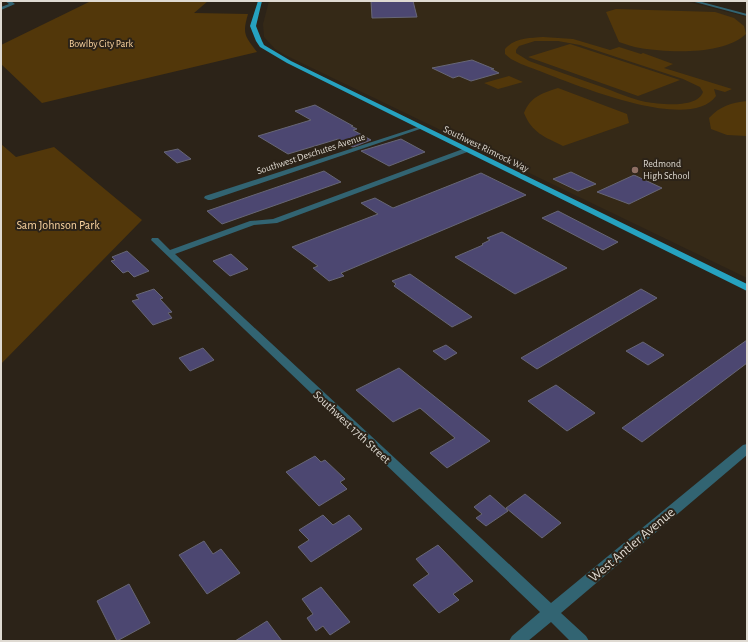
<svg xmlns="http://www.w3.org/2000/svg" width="748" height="642" font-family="'Alegreya Sans',sans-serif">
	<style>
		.built { fill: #352917 }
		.green { fill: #52370a; fill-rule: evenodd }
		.building { fill: #4c4771; stroke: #676675 }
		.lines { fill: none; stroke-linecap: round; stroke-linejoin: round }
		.minor { fill: #326472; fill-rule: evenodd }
		.major { fill: #26a2c0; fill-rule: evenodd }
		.education-dot { fill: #8d6e63; stroke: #2c2318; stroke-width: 1.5 }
		.labels { text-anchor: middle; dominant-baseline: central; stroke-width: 4; stroke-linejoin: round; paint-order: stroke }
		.far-park-label { font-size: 10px; fill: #fcd5a1; stroke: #2c2318 }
		.far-street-label { font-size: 10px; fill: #dfdad2; stroke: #2c2318 }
		.far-poi-label { font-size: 10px; fill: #dfdad2; stroke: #2c2318; text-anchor: start }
		.park-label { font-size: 12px; fill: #fcd5a1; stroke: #2c2318 }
		.street-label { font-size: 12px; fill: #dfdad2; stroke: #2c2318 }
		.near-street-label { font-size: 14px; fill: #dfdad2; stroke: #2c2318 }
	</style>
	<rect width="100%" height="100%" fill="#2c2318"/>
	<!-- built -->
	<path class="built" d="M 269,1 L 685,1 L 747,17 L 747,278 L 285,55 L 275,49 L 264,37 L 263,24 Z"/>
	<!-- green -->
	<path class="green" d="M 91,1 L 208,1 L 194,13 L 248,14 C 242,34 245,36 257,52 L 42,103 L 1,64 L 1,45 Z
		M 616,9 L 715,12 L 734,18 L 744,26 L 746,34 C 724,55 670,53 640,48 C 633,47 626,44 619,42 L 606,12 Z
		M 543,37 L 573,39 L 610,50 L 619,47 L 641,54 L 643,53 L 673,64 L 664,68 L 732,89 L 725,92 L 714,89 L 716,96 C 687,136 558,77 521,64 L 511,59 L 505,54 L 505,49 C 514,38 530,38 543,37 ZM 535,41 L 558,41 L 580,45 L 683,79 L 700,87 L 703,92 C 697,109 659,104 646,102 C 631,99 616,92 602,87 C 577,78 553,70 529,61 L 516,53 L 516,50 L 519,46 Z
		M 570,44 L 680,80 L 638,96 L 528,57 Z
		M 509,76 L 523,82 L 498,89 L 484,83 Z
		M 558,88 L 627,114 L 629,123 L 563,146 C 545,137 532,133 524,113 C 531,96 541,94 558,88 Z
		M 747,101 L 747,136 L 727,135 L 711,129 L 709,118 C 720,106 731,103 747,101 Z
		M 1,144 L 16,157 L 54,147 L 142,220 L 1,364 Z"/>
	<!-- building -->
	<path class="building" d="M 371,1 L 413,1 L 417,17 L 372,18 Z
		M 472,60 L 494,69 L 491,69 L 499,73 L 471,81 L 459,76 L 453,78 L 432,68 Z
		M 315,105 L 353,126 L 351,126 L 357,129 L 353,130 L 371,140 L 353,147 L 338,139 L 288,154 L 258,136 L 311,120 L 295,111 Z
		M 401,139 L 425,152 L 389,166 L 361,151 Z
		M 178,149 L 191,159 L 177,163 L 164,152 Z
		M 324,171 L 341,182 L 222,224 L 207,211 Z
		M 571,172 L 596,184 L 578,191 L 553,179 Z
		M 481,173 L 526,195 L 341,273 L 344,276 L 329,281 L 313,268 L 318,266 L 292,247 L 378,214 L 361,203 L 375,198 L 393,208 Z
		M 634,175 L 662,188 L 629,204 L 597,192 Z
		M 558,211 L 618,242 L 603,250 L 542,218 Z
		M 502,232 L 567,268 L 515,294 L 455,257 L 483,245 L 482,244 L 490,240 L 487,238 Z
		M 127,251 L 149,271 L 134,277 L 128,271 L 123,273 L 111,261 L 115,260 L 112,257 Z
		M 231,254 L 248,269 L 230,276 L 213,261 Z
		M 410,274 L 472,317 L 452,327 L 394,286 L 396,284 L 392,281 Z
		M 154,289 L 163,298 L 160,299 L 172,312 L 168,313 L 172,318 L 153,325 L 132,301 L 139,299 L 136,295 Z
		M 641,289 L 657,298 L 537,369 L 521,358 Z
		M 747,340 L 747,363 L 642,442 L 622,428 Z
		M 643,342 L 664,355 L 648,365 L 626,351 Z
		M 446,345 L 457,353 L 445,360 L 433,351 Z
		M 203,348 L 214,360 L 190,371 L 179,358 Z
		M 399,368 L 490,441 L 447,468 L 430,453 L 455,438 L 420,408 L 393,422 L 356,390 Z
		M 556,385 L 595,413 L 567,431 L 528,401 Z
		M 315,456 L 321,462 L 325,460 L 345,479 L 340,482 L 347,489 L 319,506 L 286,472 Z
		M 525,494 L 561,523 L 542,538 L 506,508 Z
		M 490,495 L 508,511 L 486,526 L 476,518 L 482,514 L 474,507 Z
		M 323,515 L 333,525 L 349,515 L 362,529 L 311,562 L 298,547 L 309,540 L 299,530 Z
		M 204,541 L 213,554 L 221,549 L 240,573 L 207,594 L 179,555 Z
		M 438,545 L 473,581 L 453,594 L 459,600 L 439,613 L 413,585 L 429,574 L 416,559 Z
		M 129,584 L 150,623 L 117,641 L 97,601 Z
		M 321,587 L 350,622 L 330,635 L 323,626 L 316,631 L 307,618 L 313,614 L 302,599 Z
		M 267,621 L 282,641 L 235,641 Z"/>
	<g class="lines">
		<!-- minor -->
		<path class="minor" d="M 5,1 L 11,1 L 15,4 L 1,10 L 1,7 L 9,4 Z
			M 691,1 L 698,1 L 747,14 L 747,16 Z
			M 418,127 L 423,128 L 211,200 L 208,200 L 204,198 L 205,196 Z
			M 463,149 L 469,149 L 470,151 L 277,223 L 254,225 L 175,254 L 551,603 L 743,445 L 747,444 L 747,455 L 561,613 L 586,636 L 589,641 L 570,641 L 551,622 L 528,641 L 509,641 L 512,636 L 540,612 L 151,240 L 152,238 L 158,238 L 170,250 L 250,221 L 273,219 Z"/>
		<!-- major -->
		<path class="major" d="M 258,1 L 262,1 L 256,26 L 262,41 L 264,45 L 291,61 L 747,284 L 747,291 L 287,63 L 260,47 L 256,41 L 250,26 Z"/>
	</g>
	<!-- markers -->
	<circle class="education-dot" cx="635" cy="170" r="4"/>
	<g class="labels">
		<!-- far-park labels -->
		<g class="far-park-label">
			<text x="101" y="44">Bowlby City Park</text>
		</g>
		<!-- far-street labels -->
		<g class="far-street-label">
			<text transform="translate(486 149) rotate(26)">Southwest Rimrock Way</text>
			<text transform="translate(311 154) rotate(-18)">Southwest Deschutes Avenue</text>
		</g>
		<!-- far-poi labels -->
		<g class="far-poi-label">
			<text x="643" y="164">Redmond<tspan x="643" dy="12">High School</tspan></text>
		</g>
		<!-- park labels -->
		<g class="park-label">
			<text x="58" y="225">Sam Johnson Park</text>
		</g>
		<!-- street labels -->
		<g class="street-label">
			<text transform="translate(352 427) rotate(43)">Southwest 17th Street</text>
		</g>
		<!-- near-street labels -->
		<g class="near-street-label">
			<text transform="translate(632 545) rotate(-40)">West Antler Avenue</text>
		</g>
	</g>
	<!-- border -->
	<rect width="748" height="642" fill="none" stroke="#dfdad2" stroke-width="4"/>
</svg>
